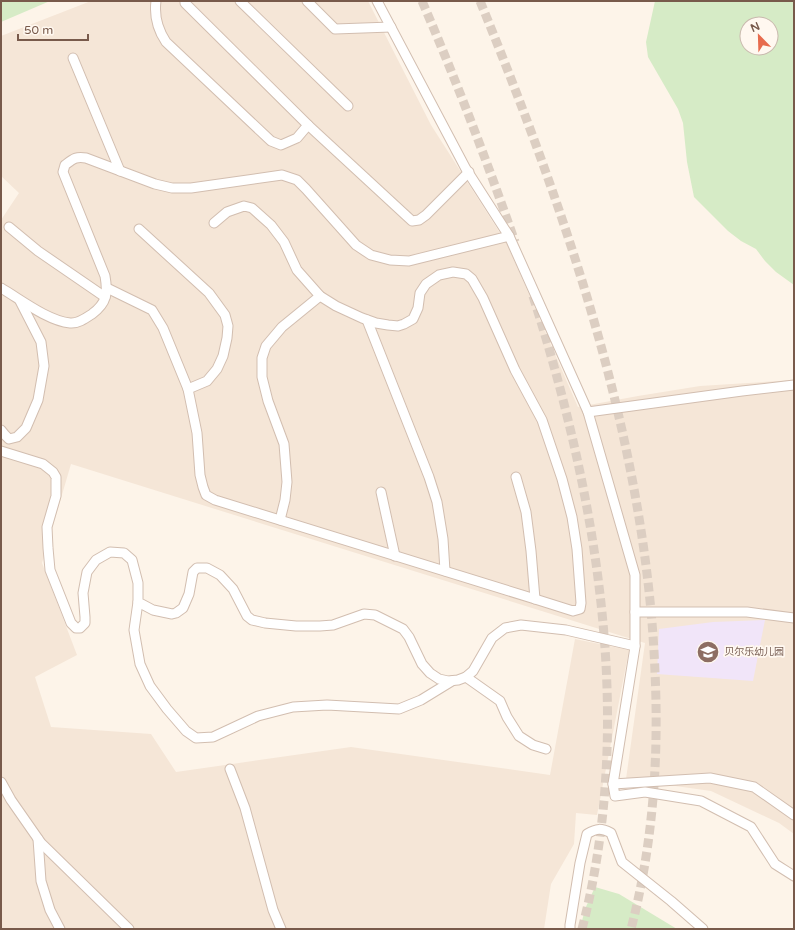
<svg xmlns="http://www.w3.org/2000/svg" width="795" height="930" font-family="'Varela Round','Noto Sans SC',sans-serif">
	<rect width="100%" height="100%" fill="#fdf4e9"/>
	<path fill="#f5e6d7" d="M91,1h277l63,124 76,119 71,163 60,-11 62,-10 94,-6v454l-15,-11 -68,-32 -85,-12 19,-136 -20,-6 -554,-173 -29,99 35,92 -42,22 16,50 100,7 25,38 175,-25 199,28 25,-136 54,11 -32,165 -21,-2 -2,31 -23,40 -7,45h-543v-709l18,-27 -18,-17v-140z"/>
	<path fill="#f1e5f9" d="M765,620l-12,61 -96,-7 2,-45 54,-7z"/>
	<g fill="#d6ebc6" fill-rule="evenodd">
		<path d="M1,1h49l-49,21z"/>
		<path d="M655,1h139v284l-18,-13 -11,-11 -9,-12 -15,-8 -13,-10 -34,-34 -7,-35 -4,-39 -5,-14 -30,-52 -2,-15zM747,24h24v24h-24z"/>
		<path d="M595,887l24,7 58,35h-97l5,-20z"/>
	</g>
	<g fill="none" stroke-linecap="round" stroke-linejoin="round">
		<g stroke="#dccec2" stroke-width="9" stroke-dasharray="9 4.5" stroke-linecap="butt">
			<path d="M422,1c34,79 65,160 93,241"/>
			<path d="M480,1c86,211 166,441 175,671 4,86 -2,173 -24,257"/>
			<path d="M533,296c64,201 103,426 49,633"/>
		</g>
		<g stroke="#d2beb0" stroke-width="11">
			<g id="minor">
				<path d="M156,1c-2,15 2,29 10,41l105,99 10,4 16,-7 11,-13 -123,-122v-2"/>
				<path d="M240,1l108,105"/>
				<path d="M307,1l28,28 56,-2"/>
				<path d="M377,1l89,168 43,67"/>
				<path d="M73,58l47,113"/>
				<path d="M308,125l104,96 7,-1 7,-5 43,-43"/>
				<path d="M9,227l29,24 67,46"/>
				<path d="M139,229l70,64 16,22 3,11 -1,12 -4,18 -6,13 -10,12 -19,8"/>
				<path d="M1,288c19,11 47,33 69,35 8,1 16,-5 22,-9 15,-11 16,-21 13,-38l-42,-104 2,-7c8,-6 11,-9 21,-7l69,26 17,4h19l91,-13 15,5 9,9 50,56 15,10 19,5 19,1 100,-25 79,176 47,163v72l-22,137 2,12 30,-4 56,9 50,26 24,37 19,12"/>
				<path d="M107,288l45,22 11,18 25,61 9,44 3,42 3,12 3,8 9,5 320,99 38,12 7,-2 1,-6 -4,-54 -5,-32 -10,-38 -20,-59 -27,-50 -32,-72 -11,-19 -6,-5 -13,-2 -14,3 -13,9 -6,9 -2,15 -5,11 -9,5 -6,2 -10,-1 -12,-2 -14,-5 -26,-12 -16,-10 -23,-26 -13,-28 -13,-17 -19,-17 -8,-2 -17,6 -13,11"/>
				<path d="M367,320l62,157 8,25 6,37 2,32"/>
				<path d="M588,412l154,-21 52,-6"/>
				<path d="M1,430l4,5 4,4 8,-2 9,-9 12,-28 6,-34 -3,-24 -21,-41"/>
				<path d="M1,451l42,13 10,8 3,5v19l-9,31 1,21 2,22 21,53 5,5h4l5,-5v-6l-2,-24 4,-21 9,-12 14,-8 14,1 8,7 6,23v19l15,8 19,4 4,-1 7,-5 6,-14 4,-22 4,-4h10l13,7 13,14 14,27 5,4 13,3 31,3h24l13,-1 31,-11 11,1 28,14 6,8 13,27 8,9 9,6 9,2 10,-1 8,-3 7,-6 19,-33 13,-10 16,-3 45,5 69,16"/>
				<path d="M516,477l10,35 5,39 4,48"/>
				<path d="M381,492l14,64"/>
				<path d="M280,520l5,-20 2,-18 -3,-38 -16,-43 -6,-24v-19l4,-12 16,-19 38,-31"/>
				<path d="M138,602l-4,28 6,34 10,22 17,23 19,22 10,7 17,-1 45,-21 35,-9 34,-2 72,4 22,-9 31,-19"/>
				<path d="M635,612h112l47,6"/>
				<path d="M466,677l34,24 7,16 12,19 14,9 13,4"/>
				<path d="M230,769l15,39 28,102 8,19"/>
				<path d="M1,782l10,18 30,43 88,86"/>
				<path d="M613,784l97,-6 44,9 40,28"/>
				<path d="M38,839l3,42 9,29 10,19"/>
				<path d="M570,929v-4l10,-62 7,-29c10,-6 14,-6 24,-1l11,29 49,39 32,28"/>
			</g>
		</g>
		<use href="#minor" stroke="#fff" stroke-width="9"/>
	</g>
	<defs>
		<g id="school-disc" transform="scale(1.15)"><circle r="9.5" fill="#8d6e63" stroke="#fff8f0"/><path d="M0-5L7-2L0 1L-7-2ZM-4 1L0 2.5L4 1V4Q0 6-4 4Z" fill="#fff"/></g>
	</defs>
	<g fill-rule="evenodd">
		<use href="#school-disc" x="708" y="652"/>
	</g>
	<g text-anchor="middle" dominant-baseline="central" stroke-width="3.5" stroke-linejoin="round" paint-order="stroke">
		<g font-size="10" fill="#785e54" stroke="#fff8f0" text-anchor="start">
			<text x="724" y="652">贝尔乐幼儿园</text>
		</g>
	</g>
	<rect width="795" height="930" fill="none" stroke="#785a4b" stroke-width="4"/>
	<g transform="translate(759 36) rotate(337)"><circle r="19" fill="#fff8f0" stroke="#c9b9ae"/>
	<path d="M0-3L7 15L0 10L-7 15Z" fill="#e76b4d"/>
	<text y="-6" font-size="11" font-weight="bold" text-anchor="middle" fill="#785a4b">N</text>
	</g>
	<path d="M18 34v6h70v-6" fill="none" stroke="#785a4b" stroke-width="2"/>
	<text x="24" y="34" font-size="12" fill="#785a4b" stroke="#fff8f0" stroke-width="3" paint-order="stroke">50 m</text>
</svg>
